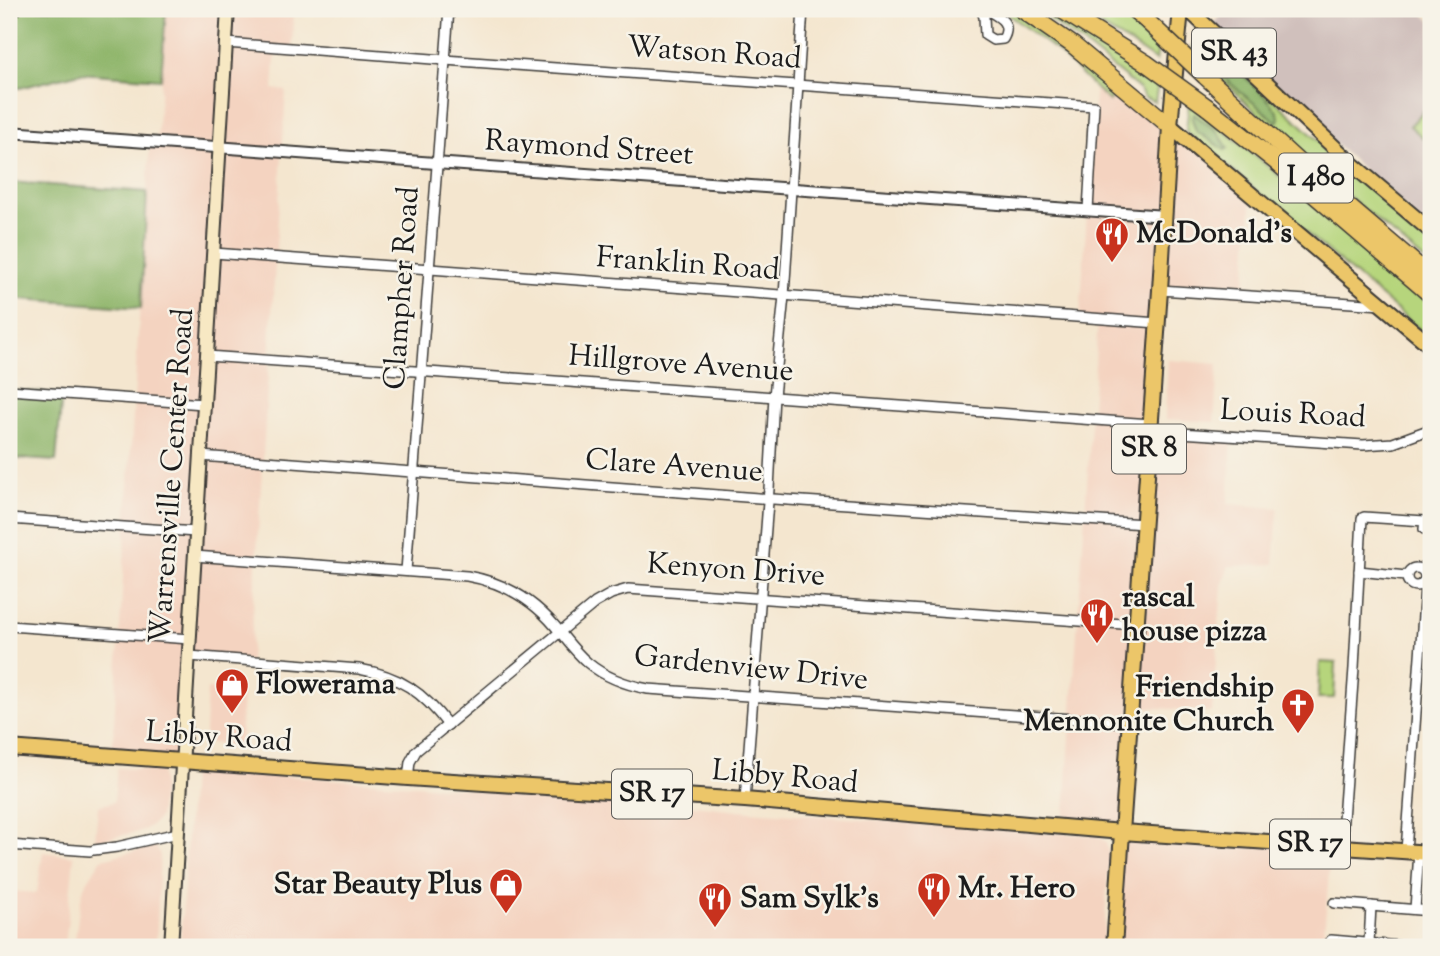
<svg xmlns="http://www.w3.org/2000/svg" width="1440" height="956" font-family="'Sorts Mill Goudy',serif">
	<rect width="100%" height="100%" fill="#f7f3e8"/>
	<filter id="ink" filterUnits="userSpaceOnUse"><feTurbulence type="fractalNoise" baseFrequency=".0143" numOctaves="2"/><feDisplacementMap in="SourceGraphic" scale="14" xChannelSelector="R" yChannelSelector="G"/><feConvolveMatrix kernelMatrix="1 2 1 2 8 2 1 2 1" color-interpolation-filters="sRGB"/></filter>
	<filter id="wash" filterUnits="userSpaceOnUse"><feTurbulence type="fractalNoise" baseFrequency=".00686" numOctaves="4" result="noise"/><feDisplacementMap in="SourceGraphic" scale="28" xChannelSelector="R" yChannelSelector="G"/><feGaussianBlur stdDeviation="1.57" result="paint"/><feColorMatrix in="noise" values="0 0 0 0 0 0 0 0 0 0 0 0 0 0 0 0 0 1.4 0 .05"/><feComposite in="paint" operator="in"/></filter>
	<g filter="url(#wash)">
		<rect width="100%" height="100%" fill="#f4e6cf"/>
		<g fill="#f4d3c0">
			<path d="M166,9h128l-2,39 -16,-1 -3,42 13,2 -36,570 -61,-5 -8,105 -69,-5 38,-614h7z"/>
			<path d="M1123,87l129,107 -8,102 -84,-6 -10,140 82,6 -4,68 50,4 -4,56 -45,2 -7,19 -10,127 -81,-6 -9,125 209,15 -8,101h-209l8,-115 -58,-5 34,-507 -18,-2 14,-212 2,-18 13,13z"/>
			<path d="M1168,360l50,4 -4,58 -48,-3 -1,-4z"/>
			<path d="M207,689l35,3 -2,57 -13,-1 -1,-3 -14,-2 -5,-5 -2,-6z"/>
			<path d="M117,768l44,3 1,4v15l-3,27 -6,7 -11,7 -47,10 3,-35 16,-4z"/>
			<path d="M205,770l489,35 42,5 360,26 10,6 3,15 -6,90h-923l11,-170 6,-6z"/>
			<path d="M155,846l5,8 -4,93h-82l6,-44 4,-16 15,-24 3,-4z"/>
			<path d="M43,852l31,4 -9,91h-56v-56l28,2z"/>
		</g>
		<path fill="#d0c0bc" d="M1228,9h161l32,3 10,9v82l-20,23 20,19v86l-222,-202z"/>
		<g fill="#b6d57c" stroke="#69784c" stroke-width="2">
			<path d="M1001,9h8l7,4 55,41 46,39 -8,8 -51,-49z"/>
			<path d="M1034,9c18,0 101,57 122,70l2,4 -3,19 -10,-4 -6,-9 -50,-41z"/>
			<path d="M1072,9h51l36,34 -3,18 -23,-16z"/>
			<path d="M1195,30l9,5 182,168 45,34v29l-92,-78 -70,-64 -76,-71z"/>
			<path d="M1189,103l75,60 167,142v34l-245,-208z"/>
			<path d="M1431,103v42l-21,-19z"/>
			<path d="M1320,662l16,1 -2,35h-16z"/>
		</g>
		<g fill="#90b66c" stroke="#566944" stroke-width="2">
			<path d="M16,9h150l-5,70 -81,-6 -60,15h-11v-76z"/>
			<path d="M1204,42c13,10 74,61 75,75 0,2 -1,4 -2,5l-38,-31 -32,-29 -6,-7 -4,-12z"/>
			<path d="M1194,114l23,17 11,17 -3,2 -29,-19 -4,-12z"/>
			<path d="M9,182l138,10 -6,116 -132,-10z"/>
			<path d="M9,390l53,4 -6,67 -47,-3z"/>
		</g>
	</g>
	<g filter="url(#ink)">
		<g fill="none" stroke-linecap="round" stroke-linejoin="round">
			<g stroke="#3c3a37" stroke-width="12">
				<g id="minor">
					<path d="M981,9l3,8 1,18 8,5 10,-1c10,-17 -6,-23 -18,-30"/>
					<path d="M226,43l219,17 649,46 -6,104"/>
					<path d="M214,253l944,70"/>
					<path d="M1160,290l222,15"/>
					<path d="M207,356l944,68"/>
					<path d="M9,390l195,14"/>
					<path d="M1150,431l213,14 30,-2 38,-14"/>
					<path d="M200,456l573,43 371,25"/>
					<path d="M9,519l187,13"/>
					<path d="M194,556l273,20c36,6 65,23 88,50 11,13 20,26 33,37 17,14 39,22 60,26l482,34"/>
					<circle cx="1416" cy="577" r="9"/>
					<path d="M406,571l43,-562"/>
					<path d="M1359,571l47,5"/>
					<path d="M9,626l181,13"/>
					<path d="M189,656l170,13c41,7 64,23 89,56"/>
					<path d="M408,778l2,-16 6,-11 179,-148 16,-9 17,-5 509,36"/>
					<path d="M745,800l24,-311 5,-93 10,-100 19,-287"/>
					<path d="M9,845l81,6"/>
					<path d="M1341,847l13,-179 8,-150 2,-1 61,4 -1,8"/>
					<path d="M94,850l23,-3 61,-14"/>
					<path d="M1406,851l19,-264 -3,-4"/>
					<path d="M1334,903l97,8"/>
					<path d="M1415,909l4,-57"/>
					<path d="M1331,940l69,6"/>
					<path d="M1369,943l2,-37"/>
				</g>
			</g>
			<g stroke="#3c3a37" stroke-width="14">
				<g id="tertiary">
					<path d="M9,12l7,-3"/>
					<path d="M9,132l1156,84"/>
				</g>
			</g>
			<g stroke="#3c3a37" stroke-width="16">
				<path id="secondary" d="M171,947l57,-938"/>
			</g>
			<g stroke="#3c3a37" stroke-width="18">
				<g id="primary">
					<path d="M1188,9l165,156 78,66"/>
					<path d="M1170,126l261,220"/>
					<path d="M9,748l399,30 337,22 377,32 309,21"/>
					<path d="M1114,947l46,-657 10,-164 11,-117"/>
				</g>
			</g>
			<g stroke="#3c3a37" stroke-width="19">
				<g id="motorway">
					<path d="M1021,9l52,36 97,81"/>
					<path d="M1060,9l86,54"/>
					<path d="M1133,9l15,13"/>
					<path d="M1205,76l117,108 109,93"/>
					<path d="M1207,107l68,54 156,134"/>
				</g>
			</g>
			<use href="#minor" stroke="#fff" stroke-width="9"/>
			<use href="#tertiary" stroke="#fff" stroke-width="10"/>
			<use href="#secondary" stroke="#f7e8c3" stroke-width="12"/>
			<use href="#primary" stroke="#ecc669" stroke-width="14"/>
			<use href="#motorway" stroke="#ecc669" stroke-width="16"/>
			<g stroke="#3c3a37" stroke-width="19" stroke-linecap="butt">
				<g id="motorway-bridge">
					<path d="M1148,22l57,54"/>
					<path d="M1146,63l61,44"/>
				</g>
			</g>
			<use href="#motorway-bridge" stroke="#ecc669" stroke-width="16"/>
		</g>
	</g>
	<defs>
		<g id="restaurant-pin" transform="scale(1.75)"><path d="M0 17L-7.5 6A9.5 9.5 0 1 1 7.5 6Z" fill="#c8321e" stroke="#f7f3e8"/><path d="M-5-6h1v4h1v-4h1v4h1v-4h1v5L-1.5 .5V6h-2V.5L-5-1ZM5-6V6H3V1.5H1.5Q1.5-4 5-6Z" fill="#fff"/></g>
		<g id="shop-pin" transform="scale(1.75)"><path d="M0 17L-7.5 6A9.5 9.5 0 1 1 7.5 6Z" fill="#c8321e" stroke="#f7f3e8"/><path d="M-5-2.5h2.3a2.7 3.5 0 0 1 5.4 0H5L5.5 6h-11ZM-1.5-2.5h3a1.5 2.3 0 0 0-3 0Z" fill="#fff"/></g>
		<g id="church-pin" transform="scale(1.75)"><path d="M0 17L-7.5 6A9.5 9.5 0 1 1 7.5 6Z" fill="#c8321e" stroke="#f7f3e8"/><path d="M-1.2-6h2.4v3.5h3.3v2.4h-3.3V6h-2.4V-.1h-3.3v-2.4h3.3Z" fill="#fff"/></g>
	</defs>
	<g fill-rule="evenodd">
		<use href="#restaurant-pin" x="1112" y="234"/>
		<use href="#restaurant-pin" x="1097" y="615"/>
		<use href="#shop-pin" x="232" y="685"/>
		<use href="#church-pin" x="1298" y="705"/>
		<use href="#shop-pin" x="506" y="885"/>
		<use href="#restaurant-pin" x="934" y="889"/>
		<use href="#restaurant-pin" x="715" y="899"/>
	</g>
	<g text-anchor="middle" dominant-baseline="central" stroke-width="5" stroke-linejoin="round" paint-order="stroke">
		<g fill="#f7f3e8" stroke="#5e5c59" stroke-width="2">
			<rect x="1192" y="28.5" width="84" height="49" rx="5"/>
			<rect x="1279" y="153.5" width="74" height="49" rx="5"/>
			<rect x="1112" y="424.5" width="74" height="49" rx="5"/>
			<rect x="612" y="769.5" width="80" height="49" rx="5"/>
			<rect x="1270" y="819.5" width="80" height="49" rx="5"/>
		</g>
		<g font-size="28" font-weight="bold" fill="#1c1c1c">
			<text x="1234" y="53">SR 43</text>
			<text x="1316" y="178">I 480</text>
			<text x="1149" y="449">SR 8</text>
			<text x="652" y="794">SR 17</text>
			<text x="1310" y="844">SR 17</text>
		</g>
		<g font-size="30" fill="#1c1c1c" stroke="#f7f3e8">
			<text transform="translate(714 54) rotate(4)">Watson Road</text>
			<text transform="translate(589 149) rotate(4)">Raymond Street</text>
			<text transform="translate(688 265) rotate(4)">Franklin Road</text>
			<text transform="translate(403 288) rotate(-86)">Clampher Road</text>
			<text transform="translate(681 365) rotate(4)">Hillgrove Avenue</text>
			<text transform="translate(1293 415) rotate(3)">Louis Road</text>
			<text transform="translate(674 467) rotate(4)">Clare Avenue</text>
			<text transform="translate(173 476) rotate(-86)">Warrensville Center Road</text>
			<text transform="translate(736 571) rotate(4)">Kenyon Drive</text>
			<text transform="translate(751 669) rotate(6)">Gardenview Drive</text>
			<text transform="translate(219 738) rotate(4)">Libby Road</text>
			<text transform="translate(785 778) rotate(5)">Libby Road</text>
		</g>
		<g font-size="30" font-weight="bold" fill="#1c1c1c" stroke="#f7f3e8" text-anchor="start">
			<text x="1136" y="234">McDonald's</text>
			<text x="1122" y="598">rascal<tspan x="1122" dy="34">house pizza</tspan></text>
			<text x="256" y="685">Flowerama</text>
			<text x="1274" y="688" text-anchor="end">Friendship<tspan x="1274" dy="34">Mennonite Church</tspan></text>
			<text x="482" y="885" text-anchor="end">Star Beauty Plus</text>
			<text x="958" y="889">Mr. Hero</text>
			<text x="740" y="899">Sam Sylk's</text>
		</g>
	</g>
	<rect width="1440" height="956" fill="none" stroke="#f7f3e8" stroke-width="35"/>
</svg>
